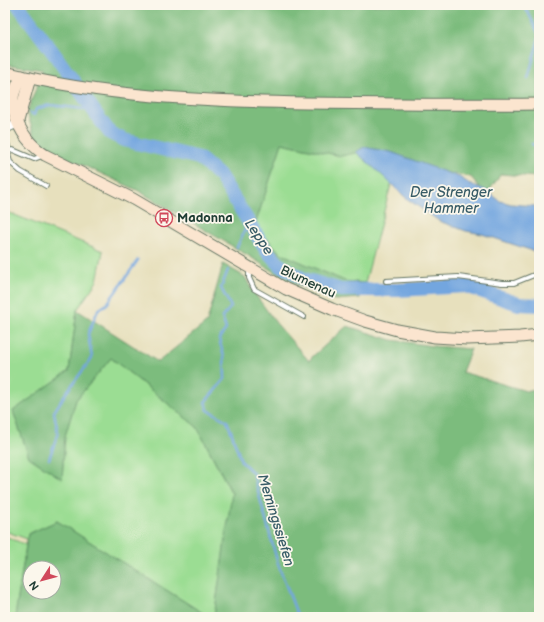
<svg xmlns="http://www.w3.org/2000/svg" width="544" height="622" font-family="'Balsamiq Sans',sans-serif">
	<rect width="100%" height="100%" fill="#fbf7ec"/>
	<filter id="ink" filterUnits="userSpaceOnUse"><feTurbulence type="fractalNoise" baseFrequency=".025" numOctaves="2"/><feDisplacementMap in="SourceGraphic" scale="8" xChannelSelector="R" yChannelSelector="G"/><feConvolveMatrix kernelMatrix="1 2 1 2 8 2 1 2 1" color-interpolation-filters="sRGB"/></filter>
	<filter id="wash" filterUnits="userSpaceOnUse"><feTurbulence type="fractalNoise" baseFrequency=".012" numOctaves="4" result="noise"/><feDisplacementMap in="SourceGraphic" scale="16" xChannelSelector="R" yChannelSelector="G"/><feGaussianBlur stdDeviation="0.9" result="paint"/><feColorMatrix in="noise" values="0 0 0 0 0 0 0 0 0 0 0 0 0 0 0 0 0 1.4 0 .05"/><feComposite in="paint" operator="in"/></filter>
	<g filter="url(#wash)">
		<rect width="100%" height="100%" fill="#e7e0bd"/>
		<g fill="#9bdd93" stroke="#5d8d64">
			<path d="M282,143l59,13 28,-7 23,32 -27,102 -21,-2 -64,-28 -25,-28z"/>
			<path d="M5,211l98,40 -6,30 -20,29 -8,61 -56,40 16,46 33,22 3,-43 11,-36 35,-42 86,69 35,67 -18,123h-5l-152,-96 -29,13 -1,5 -22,-8z"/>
			<path d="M5,536l21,9 -11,72h-10z"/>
		</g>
		<g fill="#7cbc7d" stroke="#4e7c58" fill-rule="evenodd">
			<path d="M5,5h534v174l-3,-2 -35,-3 -15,21 -15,-18 -57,-10 -45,-17 -28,6 -59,-13 -27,82 25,28 67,29 18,1 -5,15 -25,2 -47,-19 -39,-25 -112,-66 -83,-38 -19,-13 -8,-27 16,-42 -38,-6v-17l5,-18 -5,-8z"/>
			<path d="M223,264l22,13 7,13 24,33 33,38 3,-4 35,-31 45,14 40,6 39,3 -9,23 64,19 13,-3v229h-325l18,-124 -35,-66 -86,-69 -35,42 -11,36 -3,43 -33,-22 -16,-46 56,-40 8,-61 81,52 49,-40z"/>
			<path d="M57,521l152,96h-194l13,-83zM30,568h24v24h-24z"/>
		</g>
		<path fill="#73a6df" stroke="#49728a" d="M364,147l27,5 68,25 11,7 16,6 14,11 11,3 24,2 4,1v46l-57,-19 -16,-3 -27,-10 -33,-23 -22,-21 -28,-25z"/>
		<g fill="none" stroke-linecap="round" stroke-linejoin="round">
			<g stroke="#73a6df" stroke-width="2.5">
				<path d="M521,5l7,7 11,23"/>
				<path d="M528,78l11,-40"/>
				<path d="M5,106h1"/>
				<path d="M30,113l4,2 2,-6 14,-4 43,5"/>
				<path d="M532,144l7,3"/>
				<path d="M237,247l11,-24"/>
				<path d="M228,270l-7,18 10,19 -9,10 4,12 -7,10 5,18 1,22 -20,23 3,8 19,11 4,10 10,30 12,12 25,91 20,53"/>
				<path d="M49,459l9,-26 -4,-21 12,-19 26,-35 -4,-24 10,-24 9,-6 31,-44"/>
			</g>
			<path stroke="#73a6df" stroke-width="14" d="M18,5l37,50 46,66 9,12 14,7 75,18 21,18 46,74 15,16 23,13 37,11h57l68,-4 53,18 20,1"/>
		</g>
	</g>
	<g filter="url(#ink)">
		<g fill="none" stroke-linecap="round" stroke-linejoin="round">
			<g stroke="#657664" stroke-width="6">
				<g id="lane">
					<path d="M42,156l-8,3 -21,-9 -6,1 3,11 10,9 26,15"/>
					<path d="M249,268v10l5,11 50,28"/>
					<path d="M386,281l72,-4 44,6h12l25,-10"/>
				</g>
			</g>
			<g stroke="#657664" stroke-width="10">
				<g id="street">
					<path d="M5,129l13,-6"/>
					<path d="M5,143l2,8"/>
				</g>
			</g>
			<g stroke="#657664" stroke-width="13">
				<g id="secondary">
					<path d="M5,72c98,25 200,29 301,31 77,1 155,2 233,1"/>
					<path d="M22,76c-4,7 -9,15 -9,23 -1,5 1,11 2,16 5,17 15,30 30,40l88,44 153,90 46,20 33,12 32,9 38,7 32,2 53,-2 19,-2"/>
					<path d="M5,88l7,10"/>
					<path d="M18,121l12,-43"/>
				</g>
			</g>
			<use href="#lane" stroke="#fff" stroke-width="4"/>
			<use href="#street" stroke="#fff" stroke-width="8"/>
			<use href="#secondary" stroke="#fbe5cf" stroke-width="11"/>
		</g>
	</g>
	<defs>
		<g id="bus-ring" transform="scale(0.9)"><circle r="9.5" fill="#fbf7ec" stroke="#d1495b" stroke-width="1.5"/><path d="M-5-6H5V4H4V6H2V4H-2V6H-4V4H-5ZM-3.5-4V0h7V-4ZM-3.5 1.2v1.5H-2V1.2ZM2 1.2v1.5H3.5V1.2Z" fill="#d1495b"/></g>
	</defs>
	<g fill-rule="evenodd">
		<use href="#bus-ring" x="164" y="218"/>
	</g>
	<g text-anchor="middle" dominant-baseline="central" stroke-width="3.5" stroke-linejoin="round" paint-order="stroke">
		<g font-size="13" font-weight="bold" fill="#1f3d34" stroke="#fbf7ec" text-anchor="start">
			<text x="177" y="218">Madonna</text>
		</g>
		<g font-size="13" fill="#1f3d34" stroke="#fbf7ec">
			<text transform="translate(308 282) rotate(25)">Blumenau</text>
		</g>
		<g font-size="14" font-style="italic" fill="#385c67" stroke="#fbf7ec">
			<text x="451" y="192">Der Strenger<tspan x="451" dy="16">Hammer</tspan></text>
			<text transform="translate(259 237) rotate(56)">Leppe</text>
			<text transform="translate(276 520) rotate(73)">Memingssiefen</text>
		</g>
	</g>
	<rect width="544" height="622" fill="none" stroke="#fbf7ec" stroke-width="20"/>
	<g transform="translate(42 580) rotate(234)"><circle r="19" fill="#fbf7ec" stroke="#a3ada2"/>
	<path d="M0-3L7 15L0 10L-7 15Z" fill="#d1495b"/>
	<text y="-6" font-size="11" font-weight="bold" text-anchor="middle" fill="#1f3d34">N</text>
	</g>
</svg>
